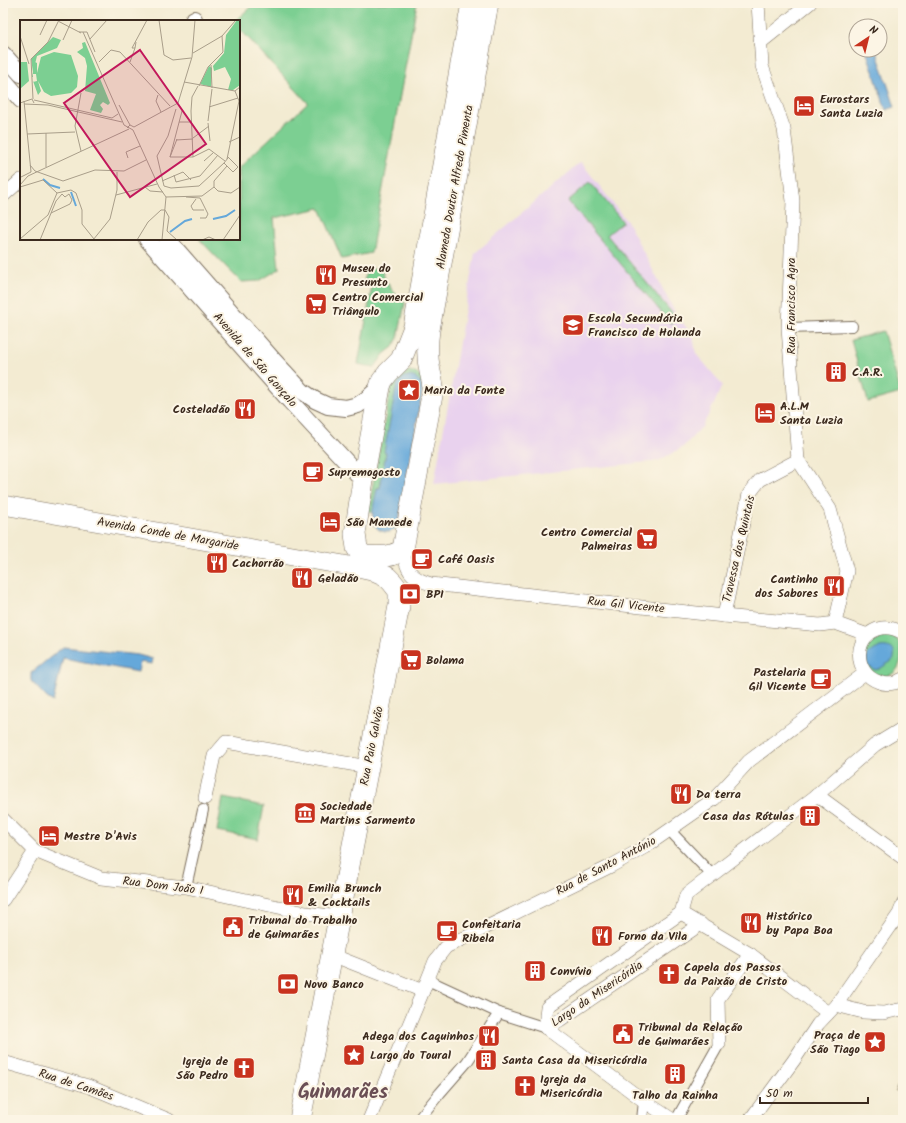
<svg xmlns="http://www.w3.org/2000/svg" width="906" height="1123" font-family="Kalam,sans-serif">
	<rect width="100%" height="100%" fill="#fcf5e5"/>
	<filter id="ink" filterUnits="userSpaceOnUse"><feTurbulence type="fractalNoise" baseFrequency=".025" numOctaves="2"/><feDisplacementMap in="SourceGraphic" scale="8" xChannelSelector="R" yChannelSelector="G"/><feConvolveMatrix kernelMatrix="1 2 1 2 8 2 1 2 1" color-interpolation-filters="sRGB"/></filter>
	<filter id="wash" filterUnits="userSpaceOnUse"><feTurbulence type="fractalNoise" baseFrequency=".012" numOctaves="4" result="noise"/><feDisplacementMap in="SourceGraphic" scale="16" xChannelSelector="R" yChannelSelector="G"/><feGaussianBlur stdDeviation="0.9" result="paint"/><feColorMatrix in="noise" values="0 0 0 0 0 0 0 0 0 0 0 0 0 0 0 0 0 1.4 0 .05"/><feComposite in="paint" operator="in"/></filter>
	<g filter="url(#wash)">
		<rect width="100%" height="100%" fill="#f3ebd2"/>
		<path fill="#e9d2ee" d="M581,162l47,61 48,91 17,22 3,17 26,32 -8,19 -12,23 -19,20 -25,14 -224,23 41,-231z"/>
		<g fill="#7ccf92" stroke="#5c7c58">
			<path d="M255,3h162l-46,250 -29,6 -22,-51 -46,10 5,51 -20,12 -18,1 -42,-43h40v-72l69,-64 -69,-75v-7h-4z"/>
			<path d="M590,182l33,40 -16,13 70,84 -6,5 -103,-123z"/>
			<path d="M377,268h4l4,11 7,11 13,13 -7,35 -5,9 -9,7 -10,14 -16,-4 15,-83 -9,2 2,-11h-3l1,-2z"/>
			<path d="M883,331l18,62 -33,9 -17,-62z"/>
			<path d="M409,371c8,2 12,4 17,10l-40,71 -6,36h-3l-4,24 -5,-1 23,-124c3,-9 9,-14 18,-16z"/>
			<path d="M884,634c4,1 8,1 12,4 10,12 6,40 -14,38 -5,0 -10,-4 -15,-7l-4,-20 8,-11z"/>
			<path d="M223,798l41,8 -6,33 -41,-8z"/>
		</g>
		<g fill="#65a8da" stroke="#50697c">
			<path d="M866,50h10l19,57 -9,3z"/>
			<path d="M406,376c9,0 14,3 17,11l-25,139c-4,4 -9,8 -16,5 -16,-5 -7,-31 -5,-43h3l6,-36h-2l12,-64c2,-7 5,-9 10,-12z"/>
			<path d="M63,647l75,8 15,4 -1,5 -12,-2 -2,10 -75,-14 -10,44 -7,-5 -15,-16v-8z"/>
			<path d="M880,647c6,-1 9,0 14,4 1,8 -1,10 -7,13 -8,5 -10,9 -19,2 -5,-14 2,-13 12,-19z"/>
		</g>
	</g>
	<g filter="url(#ink)">
		<g fill="none" stroke-linecap="round" stroke-linejoin="round">
			<path stroke="#cec4ae" stroke-width="10" stroke-dasharray="10 5" stroke-linecap="butt" d="M900,1093l3,-7"/>
			<g stroke="#7b6e5d" stroke-width="12">
				<g id="pedestrian">
					<path d="M788,328l64,-2"/>
					<path d="M674,835l38,40"/>
					<path d="M186,887l17,-77"/>
					<path d="M432,982l67,31 47,15"/>
					<path d="M418,1120l22,-27 27,-31 32,-49"/>
					<path d="M642,1120l2,-19"/>
					<path d="M676,1120l43,-76"/>
				</g>
			</g>
			<g stroke="#7b6e5d" stroke-width="14">
				<g id="minor">
					<path d="M758,3l4,63 22,63 9,72 -5,127 10,132 32,49 17,62 -12,52"/>
					<path d="M760,43l50,-40"/>
					<path d="M3,196l18,-16"/>
					<path d="M403,549c3,21 7,29 28,35l293,32 96,9 15,-2 33,12"/>
					<path d="M724,616l25,-122 11,-14 38,-20"/>
					<path d="M903,633c-7,-4 -13,-6 -21,-5 -29,5 -30,45 -3,54 4,2 11,2 16,1 2,-1 5,-3 8,-4"/>
					<path d="M817,795l86,63"/>
					<path d="M205,798l9,-42 12,-14 142,25"/>
					<path d="M3,819l32,32 66,27 85,9 120,26 33,4"/>
					<path d="M3,900l32,-49"/>
					<path d="M681,913l5,-18 131,-100 58,-50 28,-17"/>
					<path d="M681,913l69,41 78,59"/>
					<path d="M332,955l91,36"/>
					<path d="M836,1005l27,7 20,1 20,-4"/>
					<path d="M546,1028l14,-8 141,-96"/>
					<path d="M546,1028v-13l1,-8 134,-94"/>
					<path d="M546,1028l98,73 29,19"/>
					<path d="M719,1044l-1,-45 32,-45"/>
					<path d="M3,1062l85,24 81,34"/>
					<path d="M369,1120l54,-129 12,-30 11,-14 165,-81 34,-19 69,-48 35,-38 116,-88"/>
					<path d="M750,1120l44,-60 24,-36 18,-19 63,-91 4,-10"/>
				</g>
			</g>
			<g stroke="#7b6e5d" stroke-width="18">
				<g id="tertiary">
					<path d="M193,21l1,-2"/>
					<path d="M3,54l18,20"/>
					<path d="M3,79l18,21"/>
					<path d="M147,239l143,162 73,79"/>
					<path d="M167,239l108,123 27,29 13,9 13,6 18,2 12,-3 10,-7 12,-11"/>
				</g>
			</g>
			<g stroke="#7b6e5d" stroke-width="20">
				<path id="secondary" d="M3,505l341,60 32,7"/>
			</g>
			<g stroke="#7b6e5d" stroke-width="22">
				<g id="primary">
					<path d="M362,556c14,0 30,3 41,-7l30,-159c0,-8 -1,-11 -3,-18 -3,-14 -3,-28 -1,-42l59,-327"/>
					<path d="M300,1120l99,-514v-15l-7,-9 -5,-5 -11,-5 -14,-16 -5,-8 -2,-14 8,-54 17,-93 2,-6 6,-8 13,-13 13,-33 58,-324"/>
				</g>
			</g>
			<use href="#pedestrian" stroke="#fff" stroke-width="10"/>
			<use href="#minor" stroke="#fff" stroke-width="13"/>
			<use href="#tertiary" stroke="#fff" stroke-width="16"/>
			<use href="#secondary" stroke="#fff" stroke-width="19"/>
			<use href="#primary" stroke="#fff" stroke-width="21"/>
		</g>
	</g>
	<defs>
		<g id="hotel-square" transform="scale(1.15)"><rect x="-9" y="-9" width="18" height="18" rx="4" fill="#c8321e" stroke="#fcf5e5"/><path d="M-6-4.5h1.5V1H6V5H4.5V3h-9V5H-6ZM-4 0a1.8 1.8 0 1 1 3.6 0ZM.5 0V-2.5h3Q6-2.5 6 0Z" fill="#fff"/></g>
		<g id="restaurant-square" transform="scale(1.15)"><rect x="-9" y="-9" width="18" height="18" rx="4" fill="#c8321e" stroke="#fcf5e5"/><path d="M-5-6h1v4h1v-4h1v4h1v-4h1v5L-1.5 .5V6h-2V.5L-5-1ZM5-6V6H3V1.5H1.5Q1.5-4 5-6Z" fill="#fff"/></g>
		<g id="supermarket-square" transform="scale(1.15)"><rect x="-9" y="-9" width="18" height="18" rx="4" fill="#c8321e" stroke="#fcf5e5"/><path d="M-6-5.5h2.5l.6 2H6L4.5 2H-2.5L-4.4-4H-6ZM-1.5 3.2a1.3 1.3 0 1 0 .1 0ZM3 3.2a1.3 1.3 0 1 0 .1 0Z" fill="#fff"/></g>
		<g id="school-square" transform="scale(1.15)"><rect x="-9" y="-9" width="18" height="18" rx="4" fill="#c8321e" stroke="#fcf5e5"/><path d="M0-5L7-2L0 1L-7-2ZM-4 1L0 2.5L4 1V4Q0 6-4 4Z" fill="#fff"/></g>
		<g id="building-square" transform="scale(1.15)"><rect x="-9" y="-9" width="18" height="18" rx="4" fill="#c8321e" stroke="#fcf5e5"/><path d="M-4-6H4V6H1V3H-1V6H-4ZM-2.5-4.3h1.7v1.8h-1.7ZM.8-4.3h1.7v1.8H.8ZM-2.5-1h1.7V.8h-1.7ZM.8-1h1.7V.8H.8Z" fill="#fff"/></g>
		<g id="sight-square" transform="scale(1.15)"><rect x="-9" y="-9" width="18" height="18" rx="4" fill="#c8321e" stroke="#fcf5e5"/><path d="M0-6L1.8-2.2L6-1.7L2.9 1.2L3.7 5.4L0 3.3L-3.7 5.4L-2.9 1.2L-6-1.7L-1.8-2.2Z" fill="#fff"/></g>
		<g id="cafe-square" transform="scale(1.15)"><rect x="-9" y="-9" width="18" height="18" rx="4" fill="#c8321e" stroke="#fcf5e5"/><path d="M-5.5-4.5H6V0H3Q3 3.5 0 3.5H-2.5Q-5.5 3.5-5.5 0ZM3-3.2v2h1.7v-2ZM-6 4.5H4V6H-6Z" fill="#fff"/></g>
		<g id="bank-square" transform="scale(1.15)"><rect x="-9" y="-9" width="18" height="18" rx="4" fill="#c8321e" stroke="#fcf5e5"/><path d="M-6-4H6V4H-6ZM0-2.3a2.3 2.3 0 1 0 0 4.6a2.3 2.3 0 1 0 0-4.6Z" fill="#fff"/></g>
		<g id="museum-square" transform="scale(1.15)"><rect x="-9" y="-9" width="18" height="18" rx="4" fill="#c8321e" stroke="#fcf5e5"/><path d="M0-6L6-3V-2H-6V-3ZM-5-1h2V3h-2ZM-1-1h2V3h-2ZM3-1h2V3H3ZM-6 4H6V6H-6Z" fill="#fff"/></g>
		<g id="civic-square" transform="scale(1.15)"><rect x="-9" y="-9" width="18" height="18" rx="4" fill="#c8321e" stroke="#fcf5e5"/><path d="M-.6-6.5H3V-4.5H.6V-3L4-1V1h2V6H-6V1h2V-1L-.6-3ZM-1.2 2.5V6h2.4V2.5Z" fill="#fff"/></g>
		<g id="church-square" transform="scale(1.15)"><rect x="-9" y="-9" width="18" height="18" rx="4" fill="#c8321e" stroke="#fcf5e5"/><path d="M-1.2-6h2.4v3.5h3.3v2.4h-3.3V6h-2.4V-.1h-3.3v-2.4h3.3Z" fill="#fff"/></g>
	</defs>
	<g fill-rule="evenodd">
		<use href="#hotel-square" x="804" y="106"/>
		<use href="#restaurant-square" x="326" y="275"/>
		<use href="#supermarket-square" x="316" y="304"/>
		<use href="#school-square" x="573" y="325"/>
		<use href="#building-square" x="836" y="372"/>
		<use href="#sight-square" x="409" y="390"/>
		<use href="#restaurant-square" x="245" y="409"/>
		<use href="#hotel-square" x="765" y="413"/>
		<use href="#cafe-square" x="313" y="472"/>
		<use href="#hotel-square" x="330" y="522"/>
		<use href="#supermarket-square" x="647" y="539"/>
		<use href="#cafe-square" x="422" y="559"/>
		<use href="#restaurant-square" x="217" y="563"/>
		<use href="#restaurant-square" x="302" y="578"/>
		<use href="#restaurant-square" x="834" y="586"/>
		<use href="#bank-square" x="410" y="594"/>
		<use href="#supermarket-square" x="411" y="660"/>
		<use href="#cafe-square" x="821" y="679"/>
		<use href="#restaurant-square" x="681" y="794"/>
		<use href="#museum-square" x="305" y="813"/>
		<use href="#building-square" x="810" y="816"/>
		<use href="#hotel-square" x="49" y="836"/>
		<use href="#restaurant-square" x="293" y="895"/>
		<use href="#restaurant-square" x="751" y="923"/>
		<use href="#civic-square" x="233" y="927"/>
		<use href="#cafe-square" x="447" y="931"/>
		<use href="#restaurant-square" x="602" y="936"/>
		<use href="#building-square" x="535" y="971"/>
		<use href="#church-square" x="669" y="974"/>
		<use href="#bank-square" x="288" y="984"/>
		<use href="#civic-square" x="623" y="1034"/>
		<use href="#restaurant-square" x="489" y="1036"/>
		<use href="#sight-square" x="875" y="1042"/>
		<use href="#sight-square" x="354" y="1055"/>
		<use href="#building-square" x="486" y="1060"/>
		<use href="#church-square" x="244" y="1068"/>
		<use href="#building-square" x="675" y="1074"/>
		<use href="#church-square" x="525" y="1086"/>
	</g>
	<g text-anchor="middle" dominant-baseline="central" stroke-width="4" stroke-linejoin="round" paint-order="stroke">
		<g font-size="12" font-weight="bold" fill="#3b2a1e" stroke="#fcf5e5" text-anchor="start">
			<text x="820" y="99">Eurostars<tspan x="820" dy="14">Santa Luzia</tspan></text>
			<text x="342" y="268">Museu do<tspan x="342" dy="14">Presunto</tspan></text>
			<text x="332" y="297">Centro Comercial<tspan x="332" dy="14">Triângulo</tspan></text>
			<text x="588" y="318">Escola Secundária<tspan x="588" dy="14">Francisco de Holanda</tspan></text>
			<text x="852" y="372">C.A.R.</text>
			<text x="424" y="390">Maria da Fonte</text>
			<text x="780" y="406">A.L.M<tspan x="780" dy="14">Santa Luzia</tspan></text>
			<text x="230" y="409" text-anchor="end">Costeladão</text>
			<text x="328" y="472">Supremogosto</text>
			<text x="346" y="522">São Mamede</text>
			<text x="632" y="532" text-anchor="end">Centro Comercial<tspan x="632" dy="14">Palmeiras</tspan></text>
			<text x="438" y="559">Café Oasis</text>
			<text x="232" y="563">Cachorrão</text>
			<text x="318" y="578">Geladão</text>
			<text x="818" y="579" text-anchor="end">Cantinho<tspan x="818" dy="14">dos Sabores</tspan></text>
			<text x="426" y="594">BPI</text>
			<text x="426" y="660">Bolama</text>
			<text x="806" y="672" text-anchor="end">Pastelaria<tspan x="806" dy="14">Gil Vicente</tspan></text>
			<text x="696" y="794">Da terra</text>
			<text x="320" y="806">Sociedade<tspan x="320" dy="14">Martins Sarmento</tspan></text>
			<text x="794" y="816" text-anchor="end">Casa das Rótulas</text>
			<text x="64" y="836">Mestre D'Avis</text>
			<text x="308" y="888">Emilia Brunch<tspan x="308" dy="14">&amp; Cocktails</tspan></text>
			<text x="766" y="916">Histórico<tspan x="766" dy="14">by Papa Boa</tspan></text>
			<text x="248" y="920">Tribunal do Trabalho<tspan x="248" dy="14">de Guimarães</tspan></text>
			<text x="462" y="924">Confeitaria<tspan x="462" dy="14">Ribela</tspan></text>
			<text x="618" y="936">Forno da Vila</text>
			<text x="684" y="967">Capela dos Passos<tspan x="684" dy="14">da Paixão de Cristo</tspan></text>
			<text x="550" y="971">Convívio</text>
			<text x="304" y="984">Novo Banco</text>
			<text x="638" y="1027">Tribunal da Relação<tspan x="638" dy="14">de Guimarães</tspan></text>
			<text x="860" y="1035" text-anchor="end">Praça de<tspan x="860" dy="14">São Tiago</tspan></text>
			<text x="474" y="1036" text-anchor="end">Adega dos Caquinhos</text>
			<text x="370" y="1055">Largo do Toural</text>
			<text x="502" y="1060">Santa Casa da Misericórdia</text>
			<text x="228" y="1061" text-anchor="end">Igreja de<tspan x="228" dy="14">São Pedro</tspan></text>
			<text x="540" y="1079">Igreja da<tspan x="540" dy="14">Misericórdia</tspan></text>
			<text x="675" y="1095" text-anchor="middle">Talho da Rainha</text>
		</g>
		<g font-size="12" fill="#3b2a1e" stroke="#fcf5e5">
			<text transform="translate(455 187) rotate(-80)">Alameda Doutor Alfredo Pimenta</text>
			<text transform="translate(791 306) rotate(-90)">Rua Francisco Agra</text>
			<text transform="translate(255 360) rotate(49)">Avenida de São Gonçalo</text>
			<text transform="translate(168 534) rotate(10)">Avenida Conde de Margaride</text>
			<text transform="translate(739 549) rotate(-77)">Travessa dos Quintais</text>
			<text transform="translate(626 605) rotate(6)">Rua Gil Vicente</text>
			<text transform="translate(372 746) rotate(-79)">Rua Paio Galvão</text>
			<text transform="translate(606 866) rotate(-28)">Rua de Santo António</text>
			<text transform="translate(163 886) rotate(7)">Rua Dom João I</text>
			<text transform="translate(597 994) rotate(-34)">Largo da Misericórdia</text>
			<text transform="translate(76 1085) rotate(18)">Rua de Camões</text>
		</g>
		<g font-size="20" font-weight="bold" fill="#6b4f55" stroke="#fcf5e5">
			<text x="343" y="1093">Guimarães</text>
		</g>
	</g>
	<g transform="translate(20 20)">
		<rect width="220" height="220" fill="#f3ebd2"/>
		<path d="M217,0h3v65l-7,5h-5l3,-11 -6,-12 -11,4 -1,-5 11,-13 2,-18zM33,17l8,3 -4,8 -20,8 -4,16 -2,-13zM65,22l25,61 -2,2 -5,-3 -3,3 3,4 -2,4 -11,-3 6,-16 -11,-3 2,-25 -2,-8 -8,-6 6,-4 -1,-5zM34,32l17,3 7,21 -1,11 -6,6 -20,3 -7,-4 -6,-11 3,10 -3,4 -5,-14v-2v3l4,-1 -1,-7h-3v3h-1l3,-15 2,1v10l4,-16zM0,42h7l2,19 -9,8zM189,46l3,2 -1,19 -11,-3z" fill="#7ccf92"/>
		<path fill="none" stroke="#65a8da" stroke-width="2" d="M23,159l7,6 10,3M51,172l5,14M193,199l13,-3 9,-6M150,212l15,-11 7,-2"/>
		<path fill="none" stroke="#a99e8a" stroke-width="1" d="M36,0l25,13M139,0l5,35 9,5 18,-2M59,12h8l8,20M63,12l41,93 9,5 26,57 7,10 36,-1 12,-9v-6l13,-15M20,15l7,-15M0,16l9,28M70,19l17,-19M43,20l9,-20M116,22l-1,6h-3l15,-28M173,33l29,-17 14,-16M79,42l12,-12 9,2 50,54M110,42l5,-14M191,45l1,23M164,62l51,9M179,66l9,-19 15,-15 -1,-16M138,75l-2,6 5,11M13,79l-2,-40 17,-17 10,-20M14,80l78,18 6,-4M0,83l12,-4 2,4M158,83l14,-46 3,-37M4,84l24,1 74,17M99,85l11,20 -3,3M189,87l29,-9M188,101l4,-32M159,102h13M188,103l2,18M110,105l4,2 44,-24M26,113v34M7,114l48,-2M173,118l16,-12M156,120l17,-1M209,122l11,-5M61,131l-6,-25 6,-33M207,136l11,11 -5,5 -9,-9 4,-5M150,137h23l16,-8 16,12M150,137l12,-46M150,137l7,-18M173,137l-2,-46 1,-14 6,-11M108,138l-2,-6 14,-6M207,139l12,-58 -4,-10 5,-4M184,141l9,-8M10,145l5,6 28,10 32,-11 29,1 22,-11M154,155l2,7 24,-6 18,-21M1,157l10,-5 -7,-71M142,161l21,-9 8,8M0,165l8,-9 101,-47M144,166l-7,-30 11,-20 8,-27M144,166l7,2 28,-2 25,-23M0,167l23,-7 14,13M125,167l5,4 13,1M194,167l4,4 13,2 9,-6M37,173l14,-3 5,3 6,17v14l12,15M96,175l41,-11M166,177l14,1 8,16 -2,4h-6M176,179l-5,7 2,4h11M145,190l4,7 -2,14 10,9M31,193l19,-9 2,-4 -3,-6 -4,3 -3,-3M0,219l28,-24 9,-22M20,220l16,-39 6,-7M73,220l17,-21 7,-29v-18M117,220l11,-18 13,-12h4M142,220l4,-43M182,220l7,-3 7,3M203,220l17,-25"/>
		<path fill="#c2185b" fill-opacity="0.15" stroke="#c2185b" stroke-width="2" d="M120,30l66,94 -76,53 -66,-94z"/>
		<rect width="220" height="220" fill="none" stroke="#3b2a1e" stroke-width="2"/>
	</g>
	<rect width="906" height="1123" fill="none" stroke="#fcf5e5" stroke-width="16"/>
	<g transform="translate(868 38) rotate(35)"><circle r="19" fill="#fcf5e5" stroke="#afa495"/>
	<path d="M0-3L7 15L0 10L-7 15Z" fill="#c8321e"/>
	<text y="-6" font-size="11" font-weight="bold" text-anchor="middle" fill="#3b2a1e">N</text>
	</g>
	<path d="M760 1097v6h108v-6" fill="none" stroke="#3b2a1e" stroke-width="2"/>
	<text x="766" y="1097" font-size="12" fill="#3b2a1e" stroke="#fcf5e5" stroke-width="3" paint-order="stroke">50 m</text>
</svg>
